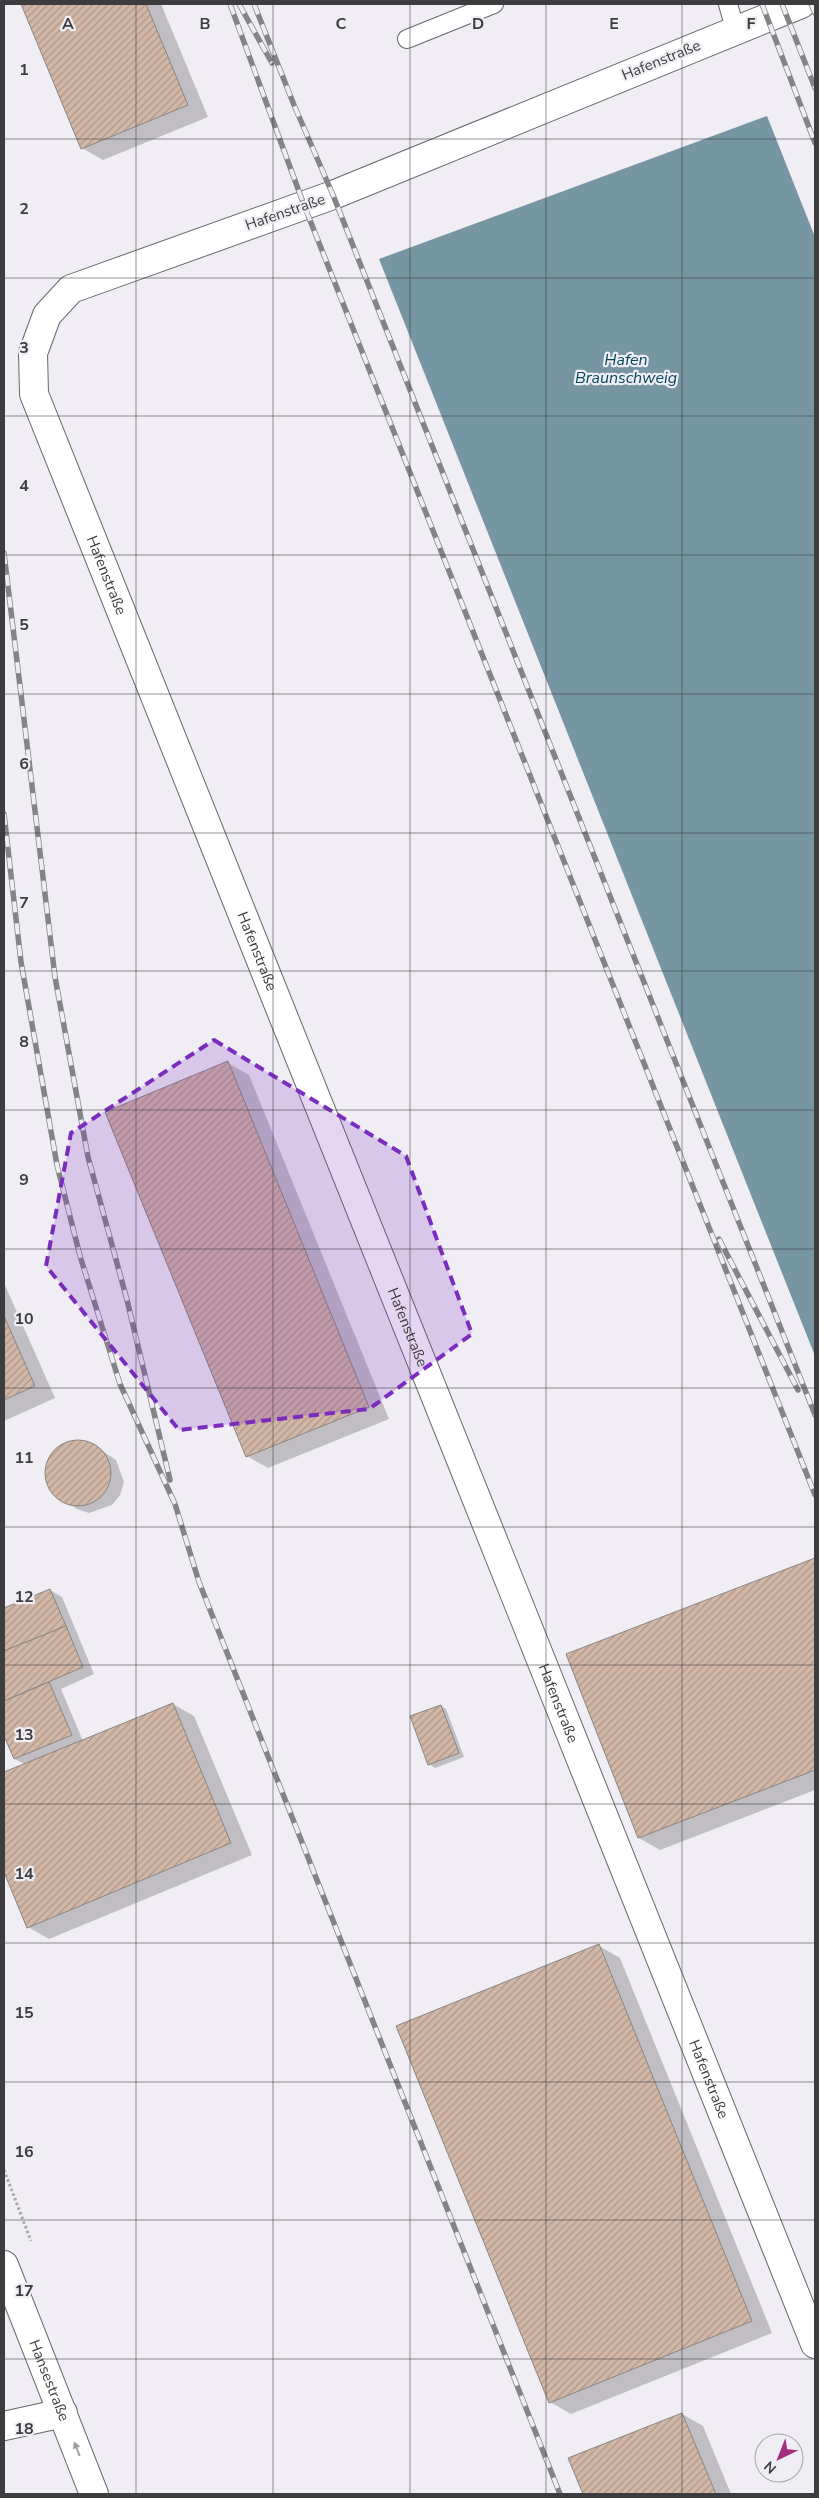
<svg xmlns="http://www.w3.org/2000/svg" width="819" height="2498" font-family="'Nunito Sans',sans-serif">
	<defs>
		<pattern id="building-hatch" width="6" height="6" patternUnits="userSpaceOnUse" patternTransform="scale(1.25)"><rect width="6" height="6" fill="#d3b7a6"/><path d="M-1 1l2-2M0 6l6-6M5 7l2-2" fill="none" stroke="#ac9689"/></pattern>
	</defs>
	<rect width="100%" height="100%" fill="#f0eef4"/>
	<path fill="#7696a3" d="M767,116l48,121v1119l-436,-1097z"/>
	<g fill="#0003">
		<path d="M22,4h139l47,113 -105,43 -21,-12z"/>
		<path d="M228,1063l21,12 140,344 -121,49 -21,-12z"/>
		<path d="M4,1283l51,115 -51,23z"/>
		<path d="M80,1440l12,4 24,16 8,22 -4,13 -8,10 -23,8 -12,-4 -23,-15 -6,-11 -2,-13 4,-12 7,-10z"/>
		<path d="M815,1560v230l-155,60 -21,-12 -71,-183z"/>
		<path d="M50,1590l12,7 32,77 -33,15 22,52 90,-37 21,12 58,139 -203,84 -21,-12 -24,-58v-95l22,-9 -11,-6 -11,-27v-122z"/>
		<path d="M441,1706l5,3 18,48 -29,11 -6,-4z"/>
		<path d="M599,1946l21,12 152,375 -201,81 -21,-12z"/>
		<path d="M682,2414l21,12 28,68h-147l-14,-35z"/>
	</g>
	<g fill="url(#building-hatch)" stroke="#8a8481">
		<path d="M21,4h125l42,101 -107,44z"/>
		<path d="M228,1061l141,346 -123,50 -141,-345z"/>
		<path d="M4,1316l31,70 -31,14z"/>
		<circle cx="78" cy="1473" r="33"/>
		<path d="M815,1558v212l-177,68 -72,-184z"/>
		<path d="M50,1589l16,37 -62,25v-43z"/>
		<path d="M66,1626l17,41 -79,34v-50z"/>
		<path d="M49,1682l23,53 -58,24 -10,-23v-35z"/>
		<path d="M173,1703l58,140 -204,85 -23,-56v-100z"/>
		<path d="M441,1705l18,48 -31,12 -18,-49z"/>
		<path d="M599,1944l153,377 -203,82 -153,-377z"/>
		<path d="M682,2413l34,81h-133l-15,-36z"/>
	</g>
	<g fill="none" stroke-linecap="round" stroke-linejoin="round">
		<g stroke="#67656a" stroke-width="20">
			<g id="lane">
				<path d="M728,4l7,25"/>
				<path d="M407,39l87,-35"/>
			</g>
		</g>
		<g stroke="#67656a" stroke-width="30">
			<g id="street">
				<path id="s1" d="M801,4l-468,191 -262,94 -24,26 -14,38 1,41 781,1950"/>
			</g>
		</g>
		<g stroke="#67656a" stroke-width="30">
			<g id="secondary">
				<path id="s2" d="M4,2265l90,229"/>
				<path d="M4,2426l59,-13"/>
			</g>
		</g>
		<path stroke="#a8a6aa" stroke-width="3" stroke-dasharray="2.5 2.5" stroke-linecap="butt" d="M4,2170l27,71"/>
		<use href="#lane" stroke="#fff" stroke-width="18"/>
		<use href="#street" stroke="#fff" stroke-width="28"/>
		<use href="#secondary" stroke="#fff" stroke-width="28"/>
		<g stroke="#848386" stroke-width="5.5">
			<g id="rail">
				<path d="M230,4l74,201 511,1290"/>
				<path d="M239,4l33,59"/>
				<path d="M254,4l40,101 39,90 482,1220"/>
				<path d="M762,4l53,139"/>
				<path d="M782,4l33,84"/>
				<path d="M811,4l4,9"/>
				<path d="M4,553l51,424 33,180 39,143 43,180"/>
				<path d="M4,814l17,148 36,203 23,91 40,128 55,120 24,78 361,912"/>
				<path d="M719,1239l79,151"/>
			</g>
		</g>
		<use href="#rail" stroke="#f0eef4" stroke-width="4" stroke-dasharray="11" stroke-linecap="butt"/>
	</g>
	<defs><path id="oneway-solid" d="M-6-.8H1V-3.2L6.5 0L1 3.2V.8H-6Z" transform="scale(1.25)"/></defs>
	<use fill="#9e9e9e" href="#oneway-solid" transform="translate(77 2449) rotate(-111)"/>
	<path fill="#7b2cbf" fill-opacity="0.2" stroke="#7b2cbf" stroke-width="4" stroke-dasharray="10 6" stroke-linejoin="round" d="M214,1040l192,116 66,178 -103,75 -190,21 -133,-164 25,-133z"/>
	<path fill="none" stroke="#3d3c3e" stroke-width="1" stroke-opacity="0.55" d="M136,4v2490M273,4v2490M410,4v2490M546,4v2490M682,4v2490M4,139h811M4,278h811M4,416h811M4,555h811M4,694h811M4,833h811M4,971h811M4,1110h811M4,1249h811M4,1388h811M4,1527h811M4,1665h811M4,1804h811M4,1943h811M4,2082h811M4,2220h811M4,2359h811"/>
	<g text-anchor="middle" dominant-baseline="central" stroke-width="4.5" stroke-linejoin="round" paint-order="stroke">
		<g font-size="15" fill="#3d3c3e" stroke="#f0eef4">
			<text transform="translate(661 60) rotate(-22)">Hafenstraße</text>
			<text transform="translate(285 212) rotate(-19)">Hafenstraße</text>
			<text stroke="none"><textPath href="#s1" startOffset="1096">Hafenstraße</textPath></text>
			<text stroke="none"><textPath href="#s1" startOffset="1501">Hafenstraße</textPath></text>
			<text stroke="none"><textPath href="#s1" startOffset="1906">Hafenstraße</textPath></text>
			<text stroke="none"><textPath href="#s1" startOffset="2311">Hafenstraße</textPath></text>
			<text stroke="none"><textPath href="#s1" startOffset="2716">Hafenstraße</textPath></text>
			<text stroke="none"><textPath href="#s2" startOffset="124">Hansestraße</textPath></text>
		</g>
		<g font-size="16" font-style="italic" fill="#00475b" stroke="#f0eef4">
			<text x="626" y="360">Hafen<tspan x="626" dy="18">Braunschweig</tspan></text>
		</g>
	</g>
	<g font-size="16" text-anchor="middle" font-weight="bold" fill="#3d3c3e" stroke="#f0eef4" stroke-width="4.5" stroke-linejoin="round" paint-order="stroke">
		<text x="68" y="29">A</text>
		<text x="205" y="29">B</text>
		<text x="341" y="29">C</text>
		<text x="478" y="29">D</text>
		<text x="614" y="29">E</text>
		<text x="751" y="29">F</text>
		<text x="24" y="75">1</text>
		<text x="24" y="214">2</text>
		<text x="24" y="353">3</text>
		<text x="24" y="491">4</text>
		<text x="24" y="630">5</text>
		<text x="24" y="769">6</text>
		<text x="24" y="908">7</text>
		<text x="24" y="1047">8</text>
		<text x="24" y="1185">9</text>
		<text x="24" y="1324">10</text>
		<text x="24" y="1463">11</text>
		<text x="24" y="1602">12</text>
		<text x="24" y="1740">13</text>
		<text x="24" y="1879">14</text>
		<text x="24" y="2018">15</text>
		<text x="24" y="2157">16</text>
		<text x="24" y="2296">17</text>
		<text x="24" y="2434">18</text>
	</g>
	<rect width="819" height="2498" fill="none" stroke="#3d3c3e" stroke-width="10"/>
	<g transform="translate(779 2458) rotate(223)"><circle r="24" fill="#f0eef4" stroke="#a8a7ab"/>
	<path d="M0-4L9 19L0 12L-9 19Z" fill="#a52c82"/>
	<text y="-8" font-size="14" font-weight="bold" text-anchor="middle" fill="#3d3c3e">N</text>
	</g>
</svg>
